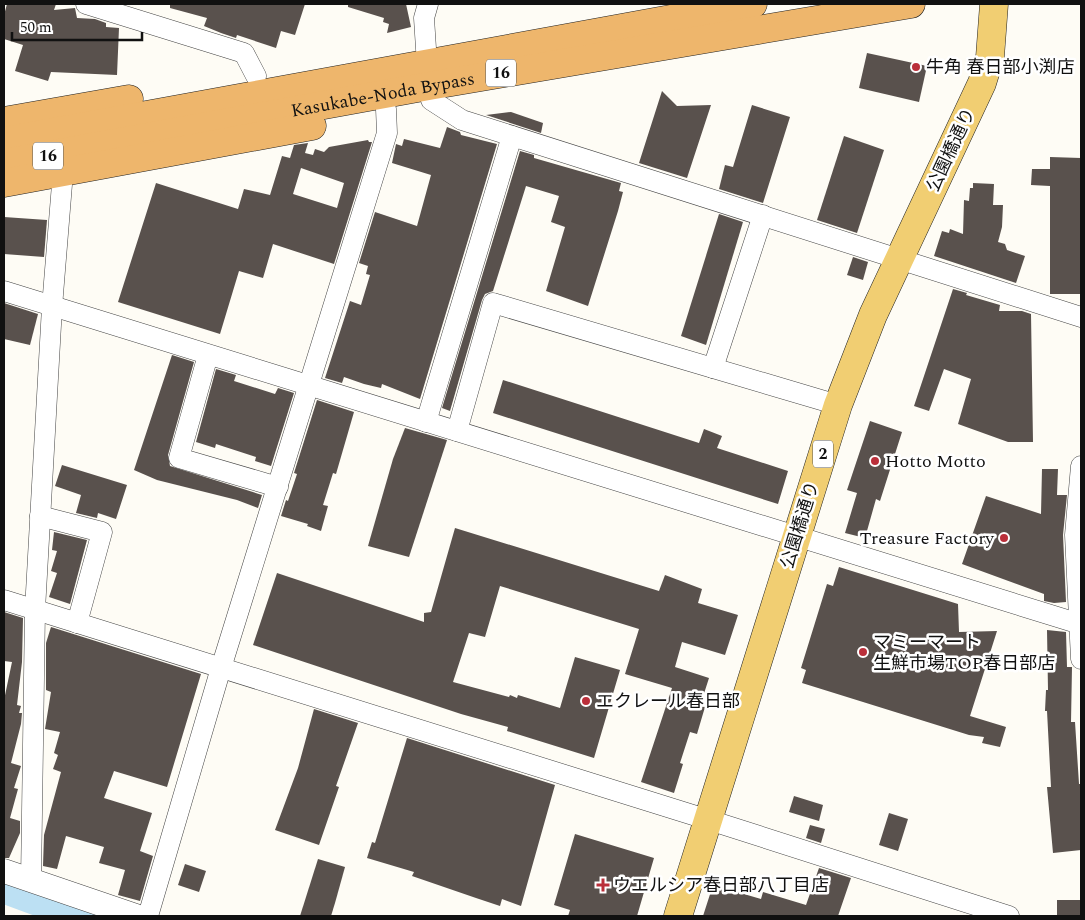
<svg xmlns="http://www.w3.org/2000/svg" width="1085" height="920" font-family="Spectral,'Noto Sans JP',serif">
	<rect width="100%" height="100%" fill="#fefcf5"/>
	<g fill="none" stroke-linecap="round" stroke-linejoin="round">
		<path stroke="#bce0f3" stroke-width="31" d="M4,888l76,28"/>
	</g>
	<g fill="#59514d" fill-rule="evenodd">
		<path d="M7,4h49l-2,6 21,-2 2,10 18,1 11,4v4l13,1 -2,47 -66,-3 -3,9 -33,-10 8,-26 -19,-6v-24z"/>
		<path d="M170,4h135l-10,31 -14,-4 -5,17 -39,-13 -1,3 -15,-5 -17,-7 3,-8 -37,-10z"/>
		<path d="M348,4h58l5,23 -24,6 2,-9 -6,-2 1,-4 -36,-11z"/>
		<path d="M867,53l60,13 -8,36 -60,-14z"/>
		<path d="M662,91l15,15 34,-1 -24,73 -48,-15z"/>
		<path d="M752,105l38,12 -27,86 -44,-14 6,-24 8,2z"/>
		<path d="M511,112l32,11 -2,10 -55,-18z"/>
		<path d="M447,127l13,5 1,3 36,9 -77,255 -38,-15 -1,4 -17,-4 -20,-7 -2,6 -17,-5 25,-77 11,4 9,-30 -4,-1 2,-8 -9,-3 16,-51 42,14 14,-51 -39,-12 4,-19 6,2 2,-7 36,9z"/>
		<path d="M844,136l40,14 -27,83 -40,-13z"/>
		<path d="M368,140l1,2h3l-38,122 -61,-20 -10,34 -24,-7 -19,63 -102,-32 38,-119 82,26 6,-20 26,6 12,-39 8,2 4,-13 14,-2 -3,10 8,2 2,-6 9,3 5,-5zM301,168l43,15 -7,25 -44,-14z"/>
		<path d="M520,151l14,4v3l87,25 -2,8 4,1 -5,19 -30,95 -42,-15 19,-64 -14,-5 8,-26 -33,-10 -33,105 -8,3 -3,6 -32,111 -8,-3z"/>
		<path d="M1050,157l31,1v136h-31v-108l-19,-1 1,-16h18z"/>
		<path d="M973,183l21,1 -1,21h10l-1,22 -4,15 7,2 2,6 18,6 -9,27 -82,-27 8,-25 7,2 1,-4 13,5 1,-34 5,1 1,-13h3z"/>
		<path d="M719,214l24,8 -37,123 -25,-9z"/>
		<path d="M4,217l43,3 -3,37 -40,-3z"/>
		<path d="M853,257l15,5 -5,18 -16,-5z"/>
		<path d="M953,289l14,4 -1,2 34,10 -1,6h23l9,3 2,128h-25l-50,-18 13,-45 -27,-10 -15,42 -15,-5z"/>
		<path d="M4,303l34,11 -8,31 -26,-6z"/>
		<path d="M172,355l22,7 -26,93 2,11 92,29 -4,13 -21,-8 -80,-20 -23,-10z"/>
		<path d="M216,369l20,6 -2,6 41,13 3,-6 16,5 -23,73 -16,-5 1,-4 -40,-13 -1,4 -19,-6z"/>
		<path d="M503,380l196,63 5,-14 18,7 -5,12 71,23 -10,33 -285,-91z"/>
		<path d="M317,400l37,12 -18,62 -3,-1 -10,32 5,1 -7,25 -14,-5 1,-2 -27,-8 5,-16 2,1 9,-27 -3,-1z"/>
		<path d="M870,421l32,11 -22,69 -4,-2 -11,39 -20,-5 12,-40 -10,-3z"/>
		<path d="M405,428l42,12 -38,117 -41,-11 25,-87z"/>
		<path d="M62,465l65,20 -11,34 -18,-6 -1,5 -21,-5 5,-18 -26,-9z"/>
		<path d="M1042,469h16l-1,26h10l-4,40 3,67 -12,1 -10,-2v-7l-82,-30 24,-68 55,18z"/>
		<path d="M455,528l204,63 6,-16 37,14 -4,14 40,12 -13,40 -43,-13 -7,25 34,11 -9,28 5,1 -8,27 -7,-2 -10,31 3,1 -9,29 -33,-11 31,-94 -47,-14 14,-45 -139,-43 -15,51 -16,-4 -16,49 56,15 1,-2 7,3 1,-3 42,13 15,-51 45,13 -26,88 -87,-27 1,-4 -47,-13 -208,-69 24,-72 147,49v-9l7,-1z"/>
		<path d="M54,532l33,8 -17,64 -21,-7 8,-24 -6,-2 6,-20 -5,-1z"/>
		<path d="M839,567l119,37 1,28 38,-1 -27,85 36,11 -6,20 -18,-4 2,-6 -15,-2 -167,-52 4,-13 -5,-2 26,-84 6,2z"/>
		<path d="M4,612l19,6 -1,44 -5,43 4,1 -2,7h3l-1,11 -10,39 10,3 -7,22 4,1 -8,29 10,3v12l-11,25h-5v-158l8,-38 -8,-1z"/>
		<path d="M51,627l150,47 -34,113 -53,-16 -10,27 48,15 -12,38 13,5 -13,45 -22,-6 7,-25 -26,-7 5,-16 -38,-11 -9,33 -14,-3 1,-31 17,-63 -8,-3 5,-14 -4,-2 6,-21 -15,-3 6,-37 -5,-2v-47z"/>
		<path d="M1047,630l19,2 1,35h5l-1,55h4l4,62h2v66l-28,3 -6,-66h4l-4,-76h-2l1,-21h2z"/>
		<path d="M314,709l44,14 -22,63 3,1 -20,58 -44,-15 23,-62z"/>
		<path d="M407,738l148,47 -34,121 -19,-7 -2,7 -24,-8 -64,-22 2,-4 -47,-14 5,-16 3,1z"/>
		<path d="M794,796l29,9 -4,16 -30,-9z"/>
		<path d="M889,813l19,6 -10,32 -19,-6z"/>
		<path d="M810,825l15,4 -4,14 -15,-5z"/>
		<path d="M575,834l79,24 -17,58h-69l2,-6 -16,-5z"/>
		<path d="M318,859l27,8 -10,36 -4,13h-31z"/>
		<path d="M185,864l21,7 -7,21 -21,-7z"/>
		<path d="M819,868l32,10 -13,38h-135l10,-31 48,14 2,-7 43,13z"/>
		<rect x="1057" y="900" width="24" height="16"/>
	</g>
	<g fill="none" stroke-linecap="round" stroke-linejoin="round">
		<g stroke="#444" stroke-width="21">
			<g id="minor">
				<path d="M86,4l158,49 12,23"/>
				<path d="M427,64l-3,-46 4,-14"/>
				<path d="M431,100l31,20 619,197"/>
				<path d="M4,291l1076,333"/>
				<path d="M208,355l-29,103 99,29"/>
				<path d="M713,368l50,-153"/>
				<path d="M426,422l86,-286"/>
				<path d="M457,431l36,-128 345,102"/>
				<path d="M1081,466l-6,69 6,124"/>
				<path d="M40,516l62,16 -25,91"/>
				<path d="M4,600l705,220 300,96"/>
				<path d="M31,880l4,-270 17,-303 11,-135"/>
				<path d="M148,916l73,-248 166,-535 -1,-24"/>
			</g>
		</g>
		<g stroke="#444" stroke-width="25">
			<path id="tertiary" d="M4,871l132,45"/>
		</g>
		<g stroke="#222" stroke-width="29">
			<path id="primary" d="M678,916l160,-511 35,-90 109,-232 8,-26 4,-53"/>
		</g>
		<g stroke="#222" stroke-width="29">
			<g id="trunk">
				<path d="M4,121l125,-22"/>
				<path d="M4,141l749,-137"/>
				<path id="s1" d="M4,163l430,-78 477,-81"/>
				<path d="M4,183l308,-57"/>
			</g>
		</g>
		<use href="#minor" stroke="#fff" stroke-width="20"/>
		<use href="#tertiary" stroke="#fff" stroke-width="24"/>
		<use href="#primary" stroke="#f1ce72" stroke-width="28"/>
		<use href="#trunk" stroke="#eeb66c" stroke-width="28"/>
	</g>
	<g fill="#ba2f3a" stroke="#fff" stroke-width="2">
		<circle cx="916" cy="67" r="5"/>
		<circle cx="875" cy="461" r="5"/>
		<circle cx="1004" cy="538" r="5"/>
		<circle cx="863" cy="652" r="5"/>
		<circle cx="586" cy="701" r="5"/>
		<path d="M600.5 877.5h5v5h5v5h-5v5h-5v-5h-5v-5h5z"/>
	</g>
	<g text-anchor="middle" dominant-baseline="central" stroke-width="5" stroke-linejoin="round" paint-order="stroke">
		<g fill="#fff" stroke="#585858" stroke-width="1">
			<rect x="486" y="59.5" width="30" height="27" rx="4"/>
			<rect x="33" y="142.5" width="30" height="27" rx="4"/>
			<rect x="813" y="440.5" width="20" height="27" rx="4"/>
		</g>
		<g font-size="16" font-weight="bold" fill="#111">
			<text x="501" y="73">16</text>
			<text x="48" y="156">16</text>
			<text x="823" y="454">2</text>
		</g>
		<g font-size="18" fill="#111" stroke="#fff" text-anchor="start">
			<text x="926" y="67">牛角 春日部小渕店</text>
			<text x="885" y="461">Hotto Motto</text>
			<text x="994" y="538" text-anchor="end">Treasure Factory</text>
			<text x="873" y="642">マミーマート<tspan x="873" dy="21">生鮮市場TOP春日部店</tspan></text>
			<text x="596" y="701">エクレール春日部</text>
			<text x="613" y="885">ウエルシア春日部八丁目店</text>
		</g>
		<g font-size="18" fill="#111" stroke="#fff">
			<text stroke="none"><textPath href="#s1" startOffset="385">Kasukabe-Noda Bypass</textPath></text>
			<text transform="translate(951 150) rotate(-65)">公園橋通り</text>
			<text transform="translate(800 525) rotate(-73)">公園橋通り</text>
		</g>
	</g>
	<rect width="1085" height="920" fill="none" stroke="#111111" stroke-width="10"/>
	<path d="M12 32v8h130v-8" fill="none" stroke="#111111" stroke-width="2.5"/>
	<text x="20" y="32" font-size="15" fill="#111111" stroke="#ffffff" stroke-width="4" paint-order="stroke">50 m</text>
</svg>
